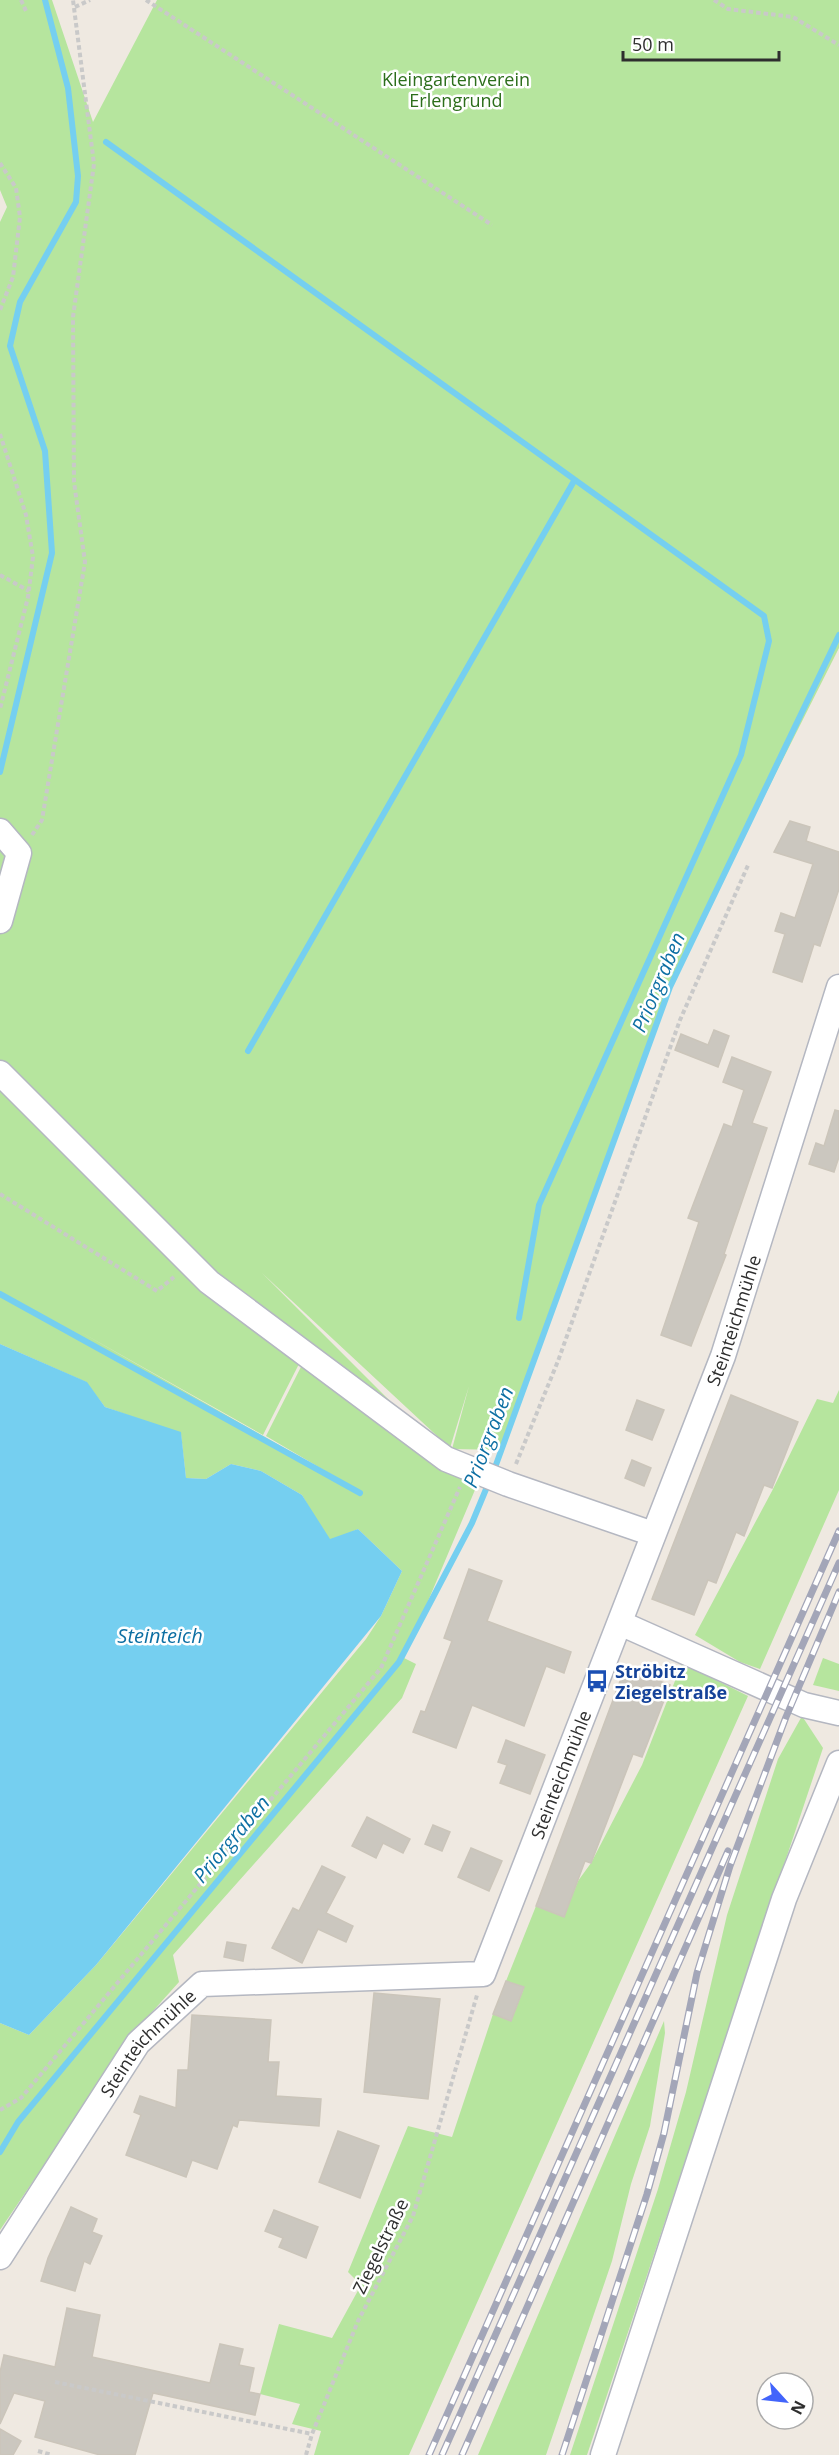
<svg xmlns="http://www.w3.org/2000/svg" width="839" height="2455" font-family="'Open Sans',sans-serif">
	<rect width="100%" height="100%" fill="#efe9e1"/>
	<g fill="#b6e59e">
		<path d="M0,0h52l41,122 64,-122h682v648l-171,339 -165,463 -51,-1 17,-63 -19,62 -188,-175 183,183 -4,6 39,16 -76,180 12,6 -14,34 -229,257 6,27 -44,49 -135,199v-207l29,12 67,-70 270,-326 15,-23 21,-45 -44,-42 -29,13 -27,-47 -41,-24 -30,-7 -25,15 -20,-1 -5,-44 -76,-27 -19,-25 -86,-38v-262l206,202 96,74 -39,77 -186,-105 267,152 -78,-46 41,-81 -99,-77 -208,-207v-849l7,-15 -7,-17z"/>
		<path d="M839,1390v100l-79,179 -20,-7 -45,-27 77,-144 45,-92 16,4z"/>
		<path d="M823,1658l16,6v27l-26,-6z"/>
		<path d="M682,1663l66,33 -339,759h-95l7,-24 -29,-7 8,-20 -40,-10 19,-70 53,14 29,-53 -13,-13 60,-146 44,11 41,-123 18,7 13,-33 -18,-7 30,-75 28,10 14,-35 13,-18 51,-98z"/>
		<path d="M802,1716l21,32 -236,707h-17l88,-266 28,-97 41,-177 51,-156z"/>
		<path d="M664,2021l1,12 -15,93 -19,58 -19,77 -66,194h-68z"/>
	</g>
	<path fill="#75cff0" d="M0,1344l87,38 18,25 76,25 5,46 20,1 25,-15 30,7 41,24 28,44 28,-10 44,42 -21,45 -285,349 -67,70 -29,-12z"/>
	<g fill="none" stroke-linecap="round" stroke-linejoin="round">
		<g stroke="#75cff0" stroke-width="6">
			<path d="M106,142l658,474 5,25 -28,114 -202,450 -20,113"/>
			<path d="M0,772l52,-219 -7,-102 -35,-105 10,-44 56,-100 2,-26 -10,-88 -23,-88"/>
			<path d="M248,1051l326,-570"/>
			<path d="M0,1294l360,199"/>
			<path d="M493,1473l177,-486 169,-352"/>
			<path d="M0,2152l18,-30 381,-460 73,-139 17,-41"/>
		</g>
	</g>
	<g fill="#cbc7bf" stroke="#cbc5ba" stroke-width="1.5">
		<path d="M790,821l20,6 -4,14 33,11v37l-19,57 -6,-2 -12,38 -29,-10 12,-38 -10,-3 6,-18 14,5 18,-54 -39,-12z"/>
		<path d="M714,1030l15,6 -11,31 -43,-17 6,-16 27,11z"/>
		<path d="M732,1057l39,15 -19,51 15,5 -43,126 2,1 -35,91 -30,-11 38,-113 -11,-4 36,-94 8,3 12,-37 -21,-8z"/>
		<path d="M835,1110l4,1v46l-5,15 -25,-8 7,-21 8,3z"/>
		<path d="M731,1395l67,27 -26,66 -8,-3 -20,51 -8,-4 -20,51 -8,-3 -14,35 -42,-16z"/>
		<path d="M637,1400l27,10 -12,30 -26,-10z"/>
		<path d="M632,1460l19,8 -7,18 -19,-8z"/>
		<path d="M469,1569l33,12 -15,40 84,31 -7,21 -18,-7 -22,60 -52,-21 -16,43 -43,-16 8,-21 4,1 27,-71 -8,-3z"/>
		<path d="M625,1668l45,17 -28,72 -9,-3 -42,109 -6,-2 -21,56 -28,-11z"/>
		<path d="M506,1740l39,15 -15,39 -30,-11 7,-18 -9,-3z"/>
		<path d="M367,1817l43,22 -7,14 -20,-10 -7,15 -24,-12z"/>
		<path d="M433,1825l17,7 -8,19 -17,-7z"/>
		<path d="M471,1848l31,13 -13,30 -31,-14z"/>
		<path d="M322,1866l23,11 -19,36 27,13 -7,16 -28,-13 -16,34 -30,-15 21,-40 6,3z"/>
		<path d="M227,1942l19,3 -3,16 -19,-4z"/>
		<path d="M506,1981l18,6 -13,34 -18,-7z"/>
		<path d="M374,1993l66,6 -12,100 -64,-7z"/>
		<path d="M192,2015l79,5 -3,42h11l-3,34 45,3 -2,27 -80,-6 -2,7 -4,-2 -16,44 -25,-9 -6,17 -60,-22 15,-40 -7,-3 6,-16 36,12 2,-38h10z"/>
		<path d="M338,2131l41,15 -19,52 -41,-16z"/>
		<path d="M71,2207l26,12 -5,13 10,4 -12,28 -6,-3 -9,30 -34,-10 7,-23z"/>
		<path d="M274,2210l44,17 -12,31 -27,-11 4,-9 -18,-7z"/>
		<path d="M67,2308l33,7 -8,42 118,26 10,-39 23,5 -4,16 15,3 -5,24 11,2 -5,21 -102,-22 -18,62h-35l-65,-18 10,-36 -31,-8 -14,31v-52l4,-17 51,12z"/>
		<path d="M0,2429l21,12 -8,14h-13z"/>
	</g>
	<g fill="none" stroke-linecap="round" stroke-linejoin="round">
		<g stroke="#b4b7c1" stroke-width="27">
			<g id="minor">
				<path d="M0,831l19,22 -19,68"/>
				<path d="M0,1073l209,209 237,177 62,25 145,50"/>
				<path d="M620,1623l184,82 35,8"/>
				<path id="s1" d="M0,2257l138,-214 64,-59 281,-10 240,-618 116,-369"/>
				<path d="M603,2455l181,-556 55,-136"/>
			</g>
		</g>
		<g stroke="#c9c9c9" stroke-width="4" stroke-dasharray="4.5 3" stroke-linecap="butt">
			<path d="M21,0l5,11"/>
			<path d="M146,0l346,225"/>
			<path d="M714,0l14,9 65,8 46,28"/>
			<path d="M75,7l15,-7"/>
			<path d="M0,163l16,25 4,29 -7,60 -13,33"/>
			<path d="M0,434l26,81 7,42 -5,40 -28,112"/>
			<path d="M0,575l29,16"/>
			<path d="M32,835l10,-15 43,-258 -11,-80 -1,-165 21,-153 -21,-164"/>
			<path d="M0,1194l157,97 17,-14"/>
			<path d="M516,1464l42,-103 122,-341 69,-157"/>
			<path d="M0,2110l21,-12 360,-430 79,-181"/>
			<path d="M55,2382l257,52"/>
			<path d="M38,2451l14,4"/>
			<path d="M306,2455l6,-21 46,-113 55,-105 64,-221"/>
		</g>
		<use href="#minor" stroke="#fff" stroke-width="24"/>
		<g stroke="#a3a6b8" stroke-width="7">
			<g id="rail">
				<path d="M429,2455l410,-924"/>
				<path d="M442,2455l397,-892"/>
				<path d="M462,2455l266,-604"/>
				<path d="M562,2455l85,-261 17,-61 33,-160 33,-107 56,-149 53,-125"/>
			</g>
		</g>
		<use href="#rail" stroke="#fff" stroke-width="4.5" stroke-dasharray="14" stroke-linecap="butt"/>
	</g>
	<defs>
		<g id="bus-bare" transform="scale(1.8)"><path d="M-5-6H5V4H4V6H2V4H-2V6H-4V4H-5ZM-3.5-4V0h7V-4ZM-3.5 1.2v1.5H-2V1.2ZM2 1.2v1.5H3.5V1.2Z" fill="#1a4fb4" stroke="#fff" stroke-width="2.5" paint-order="stroke"/></g>
	</defs>
	<g fill-rule="evenodd">
		<use href="#bus-bare" x="597" y="1681"/>
	</g>
	<g text-anchor="middle" dominant-baseline="central" stroke-width="5" stroke-linejoin="round" paint-order="stroke">
		<g font-size="18" fill="#2c6e1b" stroke="#fff">
			<text x="456" y="79">Kleingartenverein<tspan x="456" dy="21">Erlengrund</tspan></text>
		</g>
		<g font-size="18" fill="#2e2e2e" stroke="#fff">
			<text stroke="none"><textPath href="#s1" startOffset="1323">Steinteichmühle</textPath></text>
			<text stroke="none"><textPath href="#s1" startOffset="837">Steinteichmühle</textPath></text>
			<text stroke="none"><textPath href="#s1" startOffset="261">Steinteichmühle</textPath></text>
			<text transform="translate(380 2246) rotate(-64)">Ziegelstraße</text>
		</g>
		<g font-size="18" font-weight="bold" fill="#164399" stroke="#fff" text-anchor="start">
			<text x="615" y="1671">Ströbitz<tspan x="615" dy="21">Ziegelstraße</tspan></text>
		</g>
		<g font-size="20" font-style="italic" fill="#0d6fa3" stroke="#fff">
			<text transform="translate(658 982) rotate(-67)">Priorgraben</text>
			<text transform="translate(488 1437) rotate(-69)">Priorgraben</text>
			<text x="160" y="1635">Steinteich</text>
			<text transform="translate(231 1839) rotate(-50)">Priorgraben</text>
		</g>
	</g>
	<g transform="translate(785 2401) rotate(117)"><circle r="28" fill="#ffffff" stroke="#ababab" stroke-width="1.5"/>
	<path d="M0-4.5L10 22L0 15L-10 22Z" fill="#4264fb"/>
	<text y="-9" font-size="16" font-weight="bold" text-anchor="middle" fill="#2e2e2e">N</text>
	</g>
	<path d="M623 51v9h156v-9" fill="none" stroke="#2e2e2e" stroke-width="3"/>
	<text x="632" y="51" font-size="18" fill="#2e2e2e" stroke="#ffffff" stroke-width="4.5" paint-order="stroke">50 m</text>
</svg>
